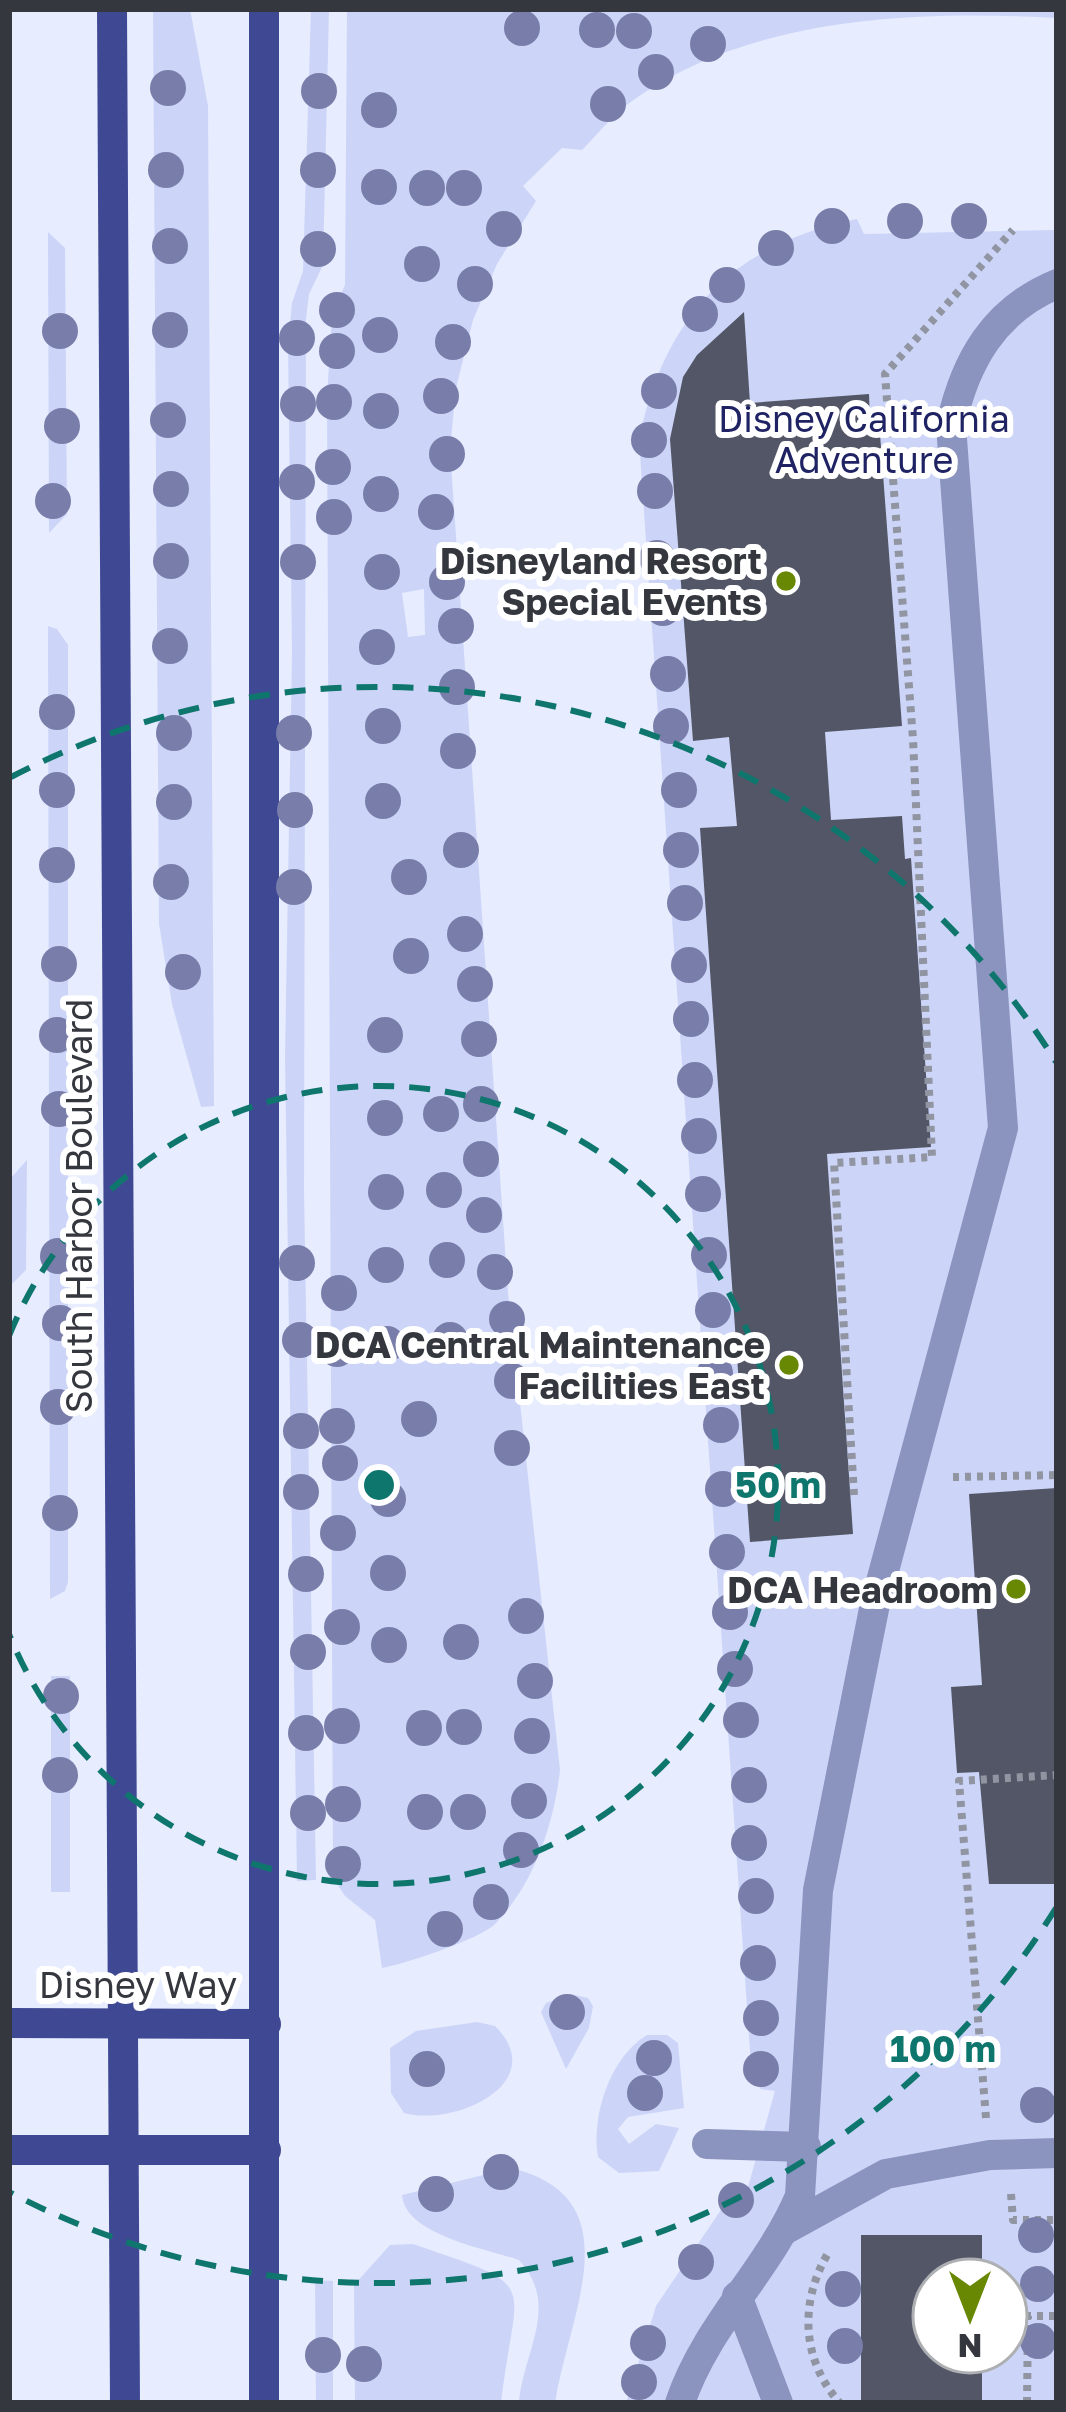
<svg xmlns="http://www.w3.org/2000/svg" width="1066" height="2412" font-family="'Golos Text',sans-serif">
	<rect width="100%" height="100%" fill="#e7ecff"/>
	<g fill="#ccd5f8" fill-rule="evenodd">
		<path d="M153,9h37l18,97 6,1000 -13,1 -29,-103 -13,-80z"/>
		<path d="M311,9h18l-6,256 -14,29 -3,25 -2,873 12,688 -19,1 -12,-824 7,-406 -4,-306 4,-42 11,-32z"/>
		<path d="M347,9h710v9c-141,-8 -310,-2 -429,86 -17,13 -31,31 -46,46l-20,-2 -39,38 13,15 -39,63 -24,56 -17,68 -6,61 58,844 52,477c-6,54 -26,114 -65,154 -15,15 -90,40 -113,44l-7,-48 -30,-24 -12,-18 -6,-1480 5,-84 13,-29zM424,589l1,46 -17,2 -6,-44z"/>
		<path d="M857,219l7,15 193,-4v2173h-431l30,-97 79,-117 13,-2 27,-96 -14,-2 -9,-9 -113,-1641c26,-124 94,-195 218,-220zM934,2280h72v72h-72z"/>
		<path d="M48,232l17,16 2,266 -18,19z"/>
		<path d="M48,626l9,3 11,16v937l-3,9 -15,8z"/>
		<path d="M27,1160l-1,110 -17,17v-107z"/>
		<rect x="51" y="1676" width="19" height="216"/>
		<path d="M571,1994l17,4 5,8 -4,22 -23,41 -25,-57 5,-9z"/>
		<path d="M477,2022l18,4c57,57 -41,101 -91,87l-13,-20 -1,-45 26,-17z"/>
		<path d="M647,2035h20l11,8 6,65 -56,9 -10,12 11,15 27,-20 23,4 -20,43 -40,2 -21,-16c-7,-41 12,-100 49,-122z"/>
		<path d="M512,2168c122,31 57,145 43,235h-36c4,-52 42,-97 0,-143 -32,-11 -114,-25 -117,-65z"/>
		<path d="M413,2244c131,45 103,31 88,159h-146l-1,-118 36,-40z"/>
		<path d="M315,2280l18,1v122h-17z"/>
	</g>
	<g fill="#525666">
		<path d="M744,312l6,91 119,-9 1,28 9,-1 23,305 -77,6 6,88 71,-4 3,43 6,-1 20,289 -104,7 26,380 -103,8 -50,-714 37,-2 -8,-89 -36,4 -23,-302 13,-62 14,-22z"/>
		<path d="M1057,1488v396h-68l-10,-112 -22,1 -6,-86 31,-2 -13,-191z"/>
		<path d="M861,2235h121v45h-48v72h48v51h-121z"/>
	</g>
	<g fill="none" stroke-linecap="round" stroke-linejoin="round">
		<g stroke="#9195a2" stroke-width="8" stroke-dasharray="6 6" stroke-linecap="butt">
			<path d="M953,1477l104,-2"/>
			<path d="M854,1495l-20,-332 98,-6 -19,-418 -28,-365 128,-144"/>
			<path d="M986,2118l-27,-337 98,-6"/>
			<path d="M1011,2194l2,26h44"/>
			<path d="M827,2255c-28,49 -25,106 13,148"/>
			<path d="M1027,2403l1,-87h29"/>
		</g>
		<g stroke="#8a94bf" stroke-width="30">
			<path d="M707,2144l99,3"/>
			<path d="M786,2229l100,-55 104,-19 67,-2"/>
			<path d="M737,2296l41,107"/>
			<path d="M680,2403c26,-78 89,-133 120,-207l18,-306 57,-286 128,-476 -52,-703c14,-64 43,-115 106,-141"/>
		</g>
		<g stroke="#3f4993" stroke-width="30">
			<path d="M112,9l13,2394"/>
			<path d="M264,9v2394"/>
			<path d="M9,2023l257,1"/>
			<path d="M9,2150h257"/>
		</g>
	</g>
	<g fill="#797daa">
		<circle cx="522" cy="28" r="18"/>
		<circle cx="597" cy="30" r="18"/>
		<circle cx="634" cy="31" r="18"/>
		<circle cx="708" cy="44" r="18"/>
		<circle cx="656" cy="72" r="18"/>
		<circle cx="168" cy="88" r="18"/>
		<circle cx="319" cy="91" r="18"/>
		<circle cx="608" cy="104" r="18"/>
		<circle cx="379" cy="110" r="18"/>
		<circle cx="166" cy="170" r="18"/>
		<circle cx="318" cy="170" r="18"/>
		<circle cx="379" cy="187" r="18"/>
		<circle cx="427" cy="188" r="18"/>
		<circle cx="464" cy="188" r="18"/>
		<circle cx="905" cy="221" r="18"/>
		<circle cx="969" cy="221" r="18"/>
		<circle cx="832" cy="226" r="18"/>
		<circle cx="504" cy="229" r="18"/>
		<circle cx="170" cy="246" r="18"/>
		<circle cx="776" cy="248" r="18"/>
		<circle cx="318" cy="249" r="18"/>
		<circle cx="422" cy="264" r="18"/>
		<circle cx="475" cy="284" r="18"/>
		<circle cx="727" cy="285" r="18"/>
		<circle cx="337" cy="310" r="18"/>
		<circle cx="700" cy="314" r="18"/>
		<circle cx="170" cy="330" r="18"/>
		<circle cx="60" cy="331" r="18"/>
		<circle cx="380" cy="335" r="18"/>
		<circle cx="297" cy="338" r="18"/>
		<circle cx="453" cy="342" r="18"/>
		<circle cx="337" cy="351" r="18"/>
		<circle cx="659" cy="391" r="18"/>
		<circle cx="441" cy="396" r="18"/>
		<circle cx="334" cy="402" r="18"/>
		<circle cx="298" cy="404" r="18"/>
		<circle cx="381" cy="411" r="18"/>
		<circle cx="168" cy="420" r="18"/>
		<circle cx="62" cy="426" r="18"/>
		<circle cx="649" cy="440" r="18"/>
		<circle cx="447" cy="454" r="18"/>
		<circle cx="333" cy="467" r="18"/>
		<circle cx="297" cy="482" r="18"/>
		<circle cx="171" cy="489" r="18"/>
		<circle cx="655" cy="491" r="18"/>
		<circle cx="381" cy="494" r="18"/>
		<circle cx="53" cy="501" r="18"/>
		<circle cx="436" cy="512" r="18"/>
		<circle cx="334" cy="517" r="18"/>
		<circle cx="657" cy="558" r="18"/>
		<circle cx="171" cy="561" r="18"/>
		<circle cx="298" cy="562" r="18"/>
		<circle cx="382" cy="572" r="18"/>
		<circle cx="447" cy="582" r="18"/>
		<circle cx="663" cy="608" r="18"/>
		<circle cx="456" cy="626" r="18"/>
		<circle cx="170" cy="646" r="18"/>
		<circle cx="377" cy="647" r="18"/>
		<circle cx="668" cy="674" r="18"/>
		<circle cx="457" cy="687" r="18"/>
		<circle cx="57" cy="712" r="18"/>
		<circle cx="383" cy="726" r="18"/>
		<circle cx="671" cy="726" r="18"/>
		<circle cx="174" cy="733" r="18"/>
		<circle cx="294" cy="733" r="18"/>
		<circle cx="458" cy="751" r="18"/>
		<circle cx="57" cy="790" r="18"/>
		<circle cx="679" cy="790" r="18"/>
		<circle cx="383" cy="801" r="18"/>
		<circle cx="174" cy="802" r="18"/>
		<circle cx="295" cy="810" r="18"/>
		<circle cx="461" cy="850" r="18"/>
		<circle cx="681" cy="850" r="18"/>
		<circle cx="57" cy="865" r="18"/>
		<circle cx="409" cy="877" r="18"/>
		<circle cx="171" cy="882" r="18"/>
		<circle cx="294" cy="887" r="18"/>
		<circle cx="685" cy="903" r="18"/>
		<circle cx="465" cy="934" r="18"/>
		<circle cx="411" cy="956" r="18"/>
		<circle cx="59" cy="964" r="18"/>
		<circle cx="689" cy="965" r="18"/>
		<circle cx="183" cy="972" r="18"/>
		<circle cx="475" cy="984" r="18"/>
		<circle cx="691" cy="1019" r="18"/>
		<circle cx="57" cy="1035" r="18"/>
		<circle cx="385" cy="1035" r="18"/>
		<circle cx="479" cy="1039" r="18"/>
		<circle cx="695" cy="1080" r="18"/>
		<circle cx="481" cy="1104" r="18"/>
		<circle cx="59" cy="1109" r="18"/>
		<circle cx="441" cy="1114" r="18"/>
		<circle cx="385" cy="1118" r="18"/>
		<circle cx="699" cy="1136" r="18"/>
		<circle cx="481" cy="1159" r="18"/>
		<circle cx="444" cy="1190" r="18"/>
		<circle cx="386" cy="1192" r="18"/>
		<circle cx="703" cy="1194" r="18"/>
		<circle cx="484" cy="1215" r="18"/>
		<circle cx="709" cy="1255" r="18"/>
		<circle cx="58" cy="1256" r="18"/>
		<circle cx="447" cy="1260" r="18"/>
		<circle cx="297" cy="1263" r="18"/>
		<circle cx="386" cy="1265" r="18"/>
		<circle cx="495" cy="1272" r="18"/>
		<circle cx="339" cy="1293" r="18"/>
		<circle cx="713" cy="1310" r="18"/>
		<circle cx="507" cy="1319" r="18"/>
		<circle cx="60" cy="1323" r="18"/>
		<circle cx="300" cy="1340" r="18"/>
		<circle cx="450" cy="1340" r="18"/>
		<circle cx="387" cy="1344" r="18"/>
		<circle cx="337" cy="1349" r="18"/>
		<circle cx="715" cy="1373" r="18"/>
		<circle cx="512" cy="1381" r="18"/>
		<circle cx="58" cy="1407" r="18"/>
		<circle cx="419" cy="1419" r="18"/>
		<circle cx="721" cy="1425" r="18"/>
		<circle cx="337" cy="1426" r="18"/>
		<circle cx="301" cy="1431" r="18"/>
		<circle cx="512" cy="1448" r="18"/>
		<circle cx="340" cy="1463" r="18"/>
		<circle cx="723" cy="1489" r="18"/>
		<circle cx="301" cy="1492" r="18"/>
		<circle cx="388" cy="1499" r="18"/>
		<circle cx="60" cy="1513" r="18"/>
		<circle cx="338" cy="1533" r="18"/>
		<circle cx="727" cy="1552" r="18"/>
		<circle cx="388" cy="1573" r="18"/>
		<circle cx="306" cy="1574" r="18"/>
		<circle cx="730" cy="1612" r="18"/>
		<circle cx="526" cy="1616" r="18"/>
		<circle cx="342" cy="1627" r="18"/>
		<circle cx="461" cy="1642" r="18"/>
		<circle cx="389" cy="1645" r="18"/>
		<circle cx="308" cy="1652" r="18"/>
		<circle cx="735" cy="1669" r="18"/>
		<circle cx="535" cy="1681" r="18"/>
		<circle cx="61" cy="1696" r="18"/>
		<circle cx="741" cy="1720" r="18"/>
		<circle cx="342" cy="1726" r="18"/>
		<circle cx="464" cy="1727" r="18"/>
		<circle cx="424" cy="1728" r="18"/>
		<circle cx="306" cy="1733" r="18"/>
		<circle cx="532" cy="1736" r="18"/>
		<circle cx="60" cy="1775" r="18"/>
		<circle cx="749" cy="1785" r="18"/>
		<circle cx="529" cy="1801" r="18"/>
		<circle cx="343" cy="1804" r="18"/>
		<circle cx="425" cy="1812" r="18"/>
		<circle cx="468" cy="1812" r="18"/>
		<circle cx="308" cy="1813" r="18"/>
		<circle cx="749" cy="1843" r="18"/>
		<circle cx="521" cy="1850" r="18"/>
		<circle cx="343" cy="1864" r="18"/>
		<circle cx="756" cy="1896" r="18"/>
		<circle cx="491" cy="1902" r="18"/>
		<circle cx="445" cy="1929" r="18"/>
		<circle cx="758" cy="1963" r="18"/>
		<circle cx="567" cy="2012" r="18"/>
		<circle cx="761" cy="2018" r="18"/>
		<circle cx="654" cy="2058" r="18"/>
		<circle cx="427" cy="2069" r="18"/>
		<circle cx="761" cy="2069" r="18"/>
		<circle cx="645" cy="2093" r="18"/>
		<circle cx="1038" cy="2105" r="18"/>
		<circle cx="501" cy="2172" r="18"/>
		<circle cx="436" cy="2194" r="18"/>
		<circle cx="736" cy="2200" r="18"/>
		<circle cx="1036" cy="2235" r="18"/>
		<circle cx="696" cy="2262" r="18"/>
		<circle cx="1038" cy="2284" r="18"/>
		<circle cx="843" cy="2289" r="18"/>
		<circle cx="1038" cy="2341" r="18"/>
		<circle cx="648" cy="2343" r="18"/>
		<circle cx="845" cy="2346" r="18"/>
		<circle cx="323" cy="2355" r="18"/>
		<circle cx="364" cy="2364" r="18"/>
		<circle cx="639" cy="2382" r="18"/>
	</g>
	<g fill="none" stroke="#0f766e" stroke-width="6" stroke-dasharray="21 15">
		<path d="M9 1336A399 399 0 1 1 9 1634"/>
		<path d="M1056 1908A798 798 0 0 1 11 2193M11 777A798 798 0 0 1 1056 1062"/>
	</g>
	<g fill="#688702" stroke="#fff" stroke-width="4.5">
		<circle cx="786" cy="581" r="12"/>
		<circle cx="789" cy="1365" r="12"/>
		<circle cx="1016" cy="1589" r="12"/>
	</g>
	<g text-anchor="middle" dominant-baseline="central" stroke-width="12" stroke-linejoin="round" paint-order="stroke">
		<g font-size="36" fill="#1f2364" stroke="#fff">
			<text x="864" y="418">Disney California<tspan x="864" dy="41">Adventure</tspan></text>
		</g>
		<g font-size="36" font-weight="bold" fill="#35373e" stroke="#fff" text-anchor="end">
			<text x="762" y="560">Disneyland Resort<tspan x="762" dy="41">Special Events</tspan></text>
			<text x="765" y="1344">DCA Central Maintenance<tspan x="765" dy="41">Facilities East</tspan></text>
			<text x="992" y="1589">DCA Headroom</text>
		</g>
		<g font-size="36" fill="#35373e" stroke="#fff">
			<text transform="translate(78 1206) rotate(-90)">South Harbor Boulevard</text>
			<text x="138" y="1984">Disney Way</text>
		</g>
	</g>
	<circle cx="379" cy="1485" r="18" fill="#0f766e" stroke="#fff" stroke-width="6"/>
	<g font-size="36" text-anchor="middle" font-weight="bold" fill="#0f766e" stroke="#fff" stroke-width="12" stroke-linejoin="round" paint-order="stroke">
		<text x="778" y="1498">50 m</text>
		<text x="943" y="2062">100 m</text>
	</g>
	<rect width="1066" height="2412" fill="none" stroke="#35373e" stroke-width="24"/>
	<g transform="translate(970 2316) rotate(180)"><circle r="57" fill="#ffffff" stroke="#aeafb2" stroke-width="3"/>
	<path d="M0-9L21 45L0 30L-21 45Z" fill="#688702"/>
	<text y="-18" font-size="33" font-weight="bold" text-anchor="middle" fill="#35373e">N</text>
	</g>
</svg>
